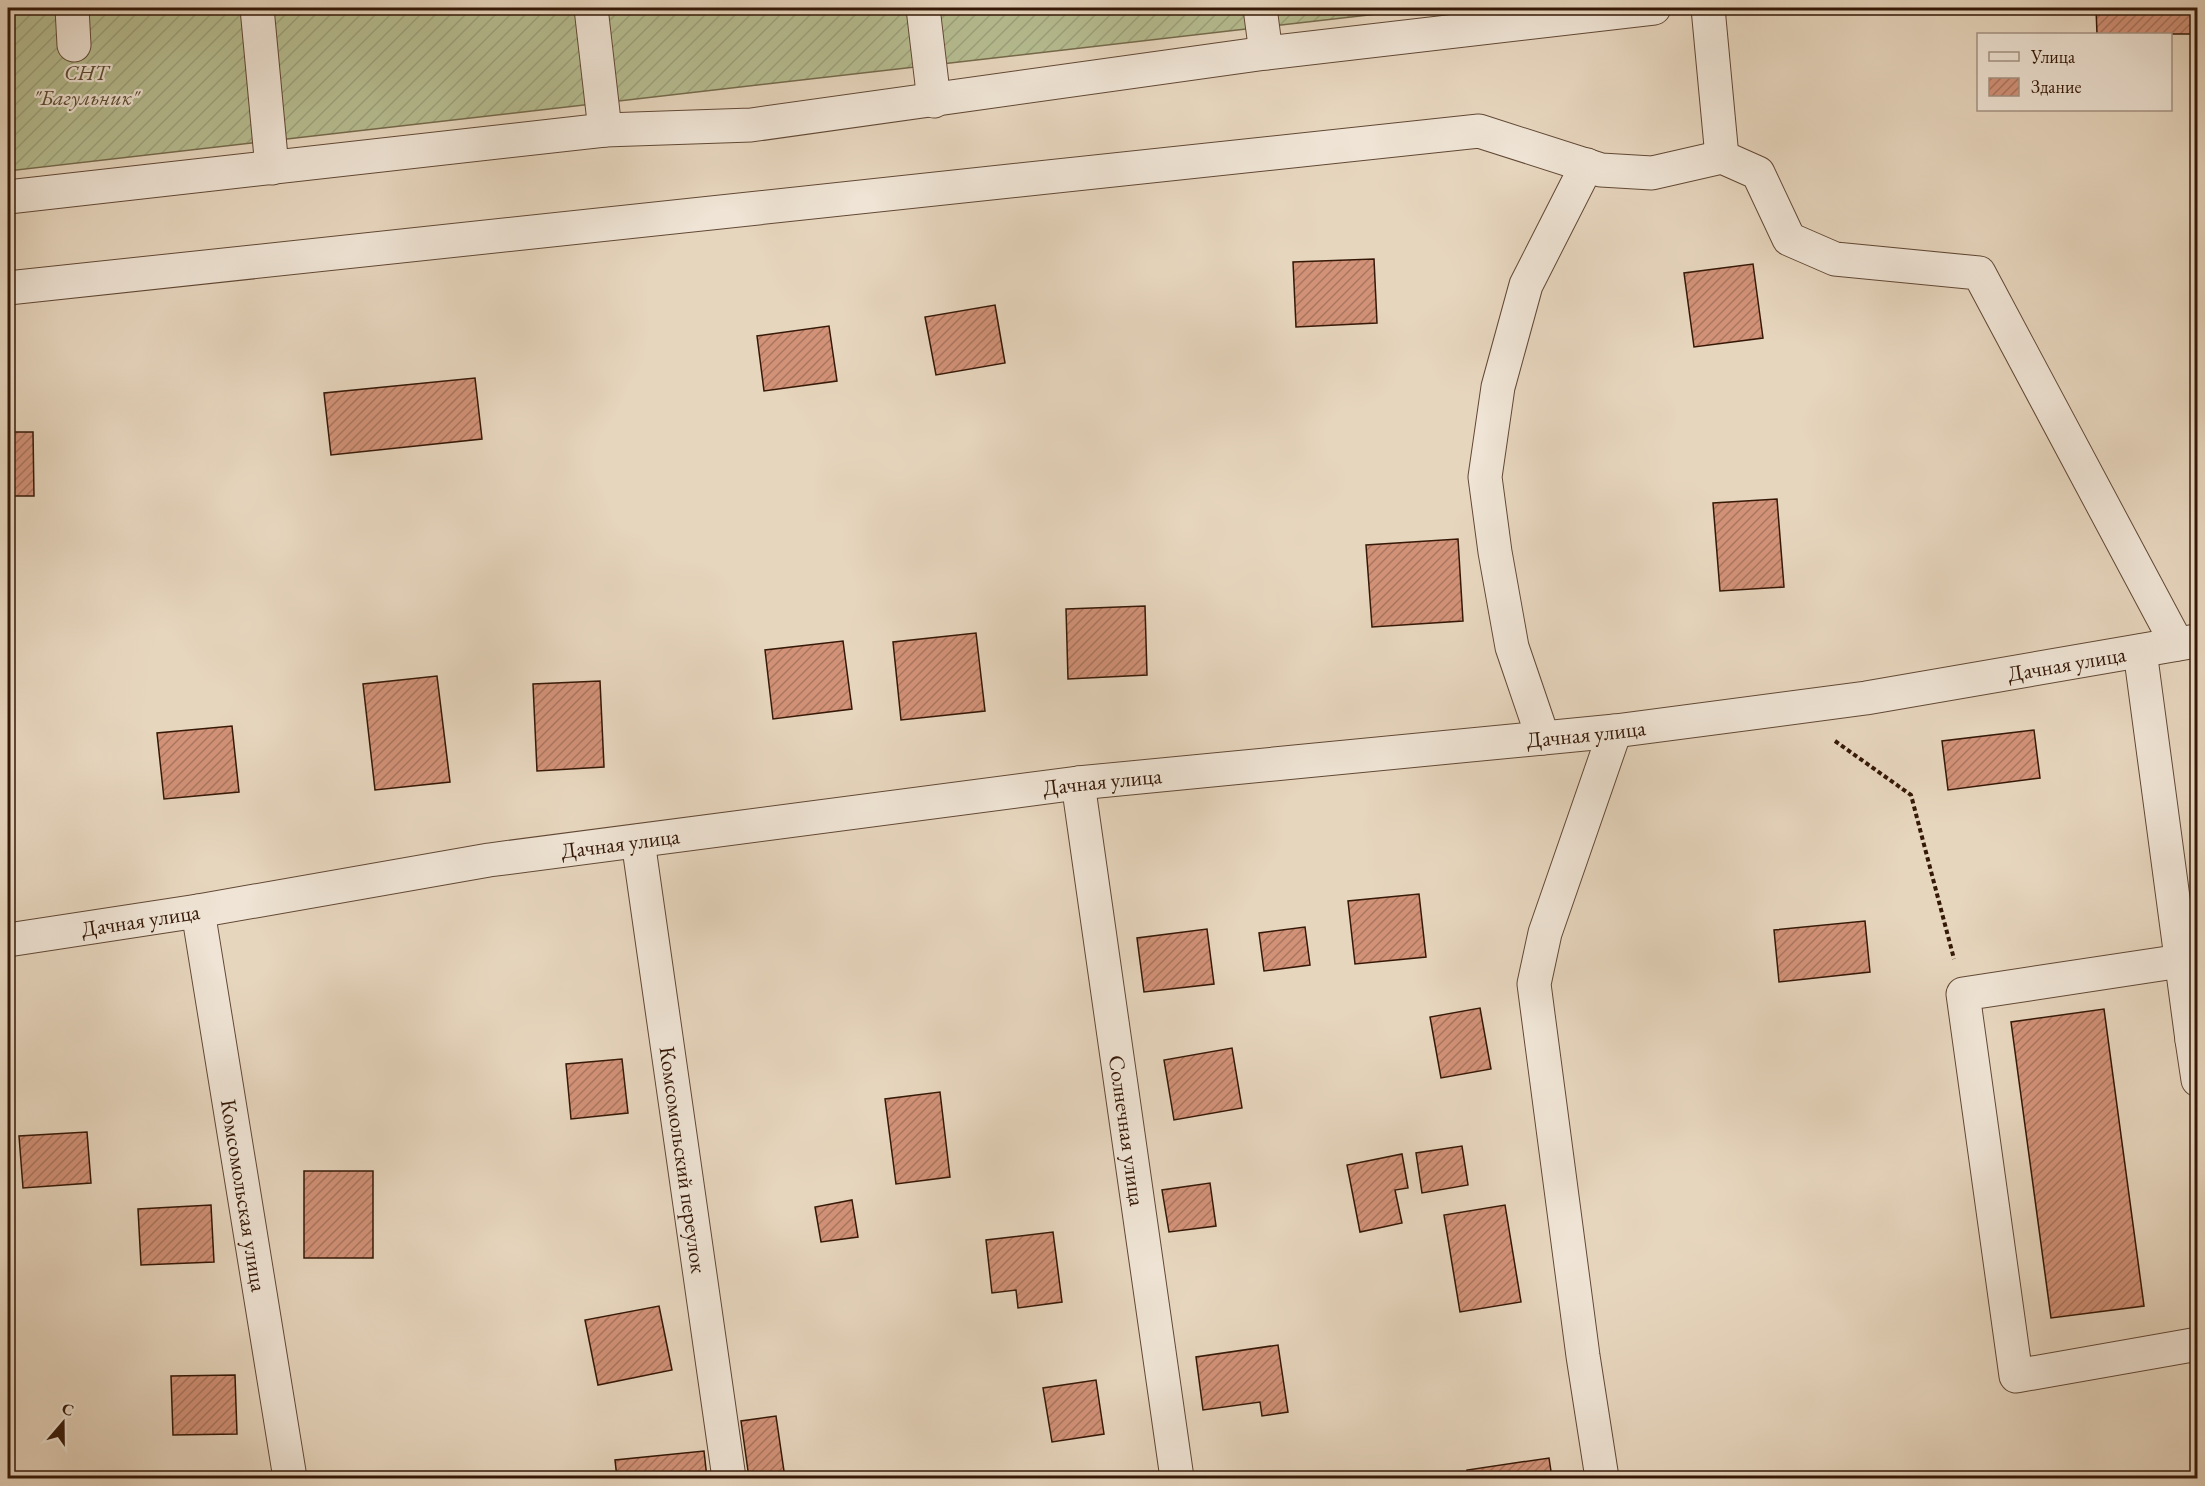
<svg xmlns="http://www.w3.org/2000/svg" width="2205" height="1486" font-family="'EB Garamond',serif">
	<defs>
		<pattern id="garden-furrows" width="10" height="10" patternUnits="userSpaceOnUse" patternTransform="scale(1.5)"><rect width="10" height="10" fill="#b6bd91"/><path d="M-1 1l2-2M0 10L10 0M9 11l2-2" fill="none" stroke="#9da27c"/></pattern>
		<pattern id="building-hatch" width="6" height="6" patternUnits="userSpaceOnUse" patternTransform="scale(1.5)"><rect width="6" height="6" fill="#d29278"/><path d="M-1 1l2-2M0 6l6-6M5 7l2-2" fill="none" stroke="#ab7660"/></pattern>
	</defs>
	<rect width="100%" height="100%" fill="#e7d6be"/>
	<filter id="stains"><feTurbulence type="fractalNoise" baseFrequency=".00333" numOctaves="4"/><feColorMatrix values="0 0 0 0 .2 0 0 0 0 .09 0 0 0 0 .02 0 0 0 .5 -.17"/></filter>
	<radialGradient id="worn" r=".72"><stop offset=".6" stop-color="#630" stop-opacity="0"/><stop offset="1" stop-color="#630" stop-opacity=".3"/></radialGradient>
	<path fill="url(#garden-furrows)" stroke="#766a4c" stroke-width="1.5" d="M8,8h1422l-1422,163z"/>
	<g fill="url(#building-hatch)" stroke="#351807" stroke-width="1.5">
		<path d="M2096,8h102v26h-101z"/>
		<path d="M1374,259l3,64 -81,4 -3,-65z"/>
		<path d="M1753,264l10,74 -69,9 -10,-74z"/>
		<path d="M995,305l10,58 -69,12 -11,-58z"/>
		<path d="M829,326l8,55 -73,10 -7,-55z"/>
		<path d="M475,378l7,61 -151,16 -7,-62z"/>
		<path d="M8,432h25l1,64h-26z"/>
		<path d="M1777,499l7,88 -64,4 -7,-88z"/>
		<path d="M1458,539l5,82 -91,6 -6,-82z"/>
		<path d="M1145,606l2,69 -79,4 -2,-70z"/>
		<path d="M976,633l9,78 -84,9 -8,-78z"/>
		<path d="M843,641l9,68 -79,10 -8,-69z"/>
		<path d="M437,676l13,106 -75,8 -12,-106z"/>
		<path d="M600,681l4,86 -67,4 -4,-87z"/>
		<path d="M232,726l7,66 -75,7 -7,-66z"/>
		<path d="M2034,730l6,48 -92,12 -6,-49z"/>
		<path d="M1419,894l7,63 -71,7 -7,-63z"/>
		<path d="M1865,921l5,51 -91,10 -5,-52z"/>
		<path d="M1305,927l5,38 -46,6 -5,-38z"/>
		<path d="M1207,929l7,55 -70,8 -7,-54z"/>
		<path d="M1480,1008l11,61 -50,9 -11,-61z"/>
		<path d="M2104,1009l40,297 -93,12 -40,-296z"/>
		<path d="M1232,1048l10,60 -68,12 -10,-60z"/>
		<path d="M622,1059l6,54 -57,6 -5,-55z"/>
		<path d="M940,1092l10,85 -54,7 -11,-85z"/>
		<path d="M87,1132l4,51 -68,5 -4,-52z"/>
		<path d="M1462,1146l6,39 -46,8 -6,-40z"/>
		<path d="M1402,1154l6,34 -13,2 7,33 -42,9 -13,-67z"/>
		<rect x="304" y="1171" width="69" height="87"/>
		<path d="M1210,1183l6,43 -47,6 -7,-42z"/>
		<path d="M852,1200l6,37 -37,5 -6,-35z"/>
		<path d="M211,1205l3,57 -73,3 -3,-56z"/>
		<path d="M1505,1205l16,97 -61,10 -16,-97z"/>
		<path d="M1053,1232l9,70 -44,6 -2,-18 -24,3 -6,-53z"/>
		<path d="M659,1306l13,64 -74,15 -13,-65z"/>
		<path d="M1278,1345l10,67 -26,4 -2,-14 -57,8 -7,-53z"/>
		<path d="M235,1375l2,59 -64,1 -2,-59z"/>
		<path d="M1096,1380l8,54 -52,8 -9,-54z"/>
		<path d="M776,1416l9,62h-36l-8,-57z"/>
		<path d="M704,1451l3,27h-90l-2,-18z"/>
		<path d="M1549,1458l3,20h-83l-2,-8z"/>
	</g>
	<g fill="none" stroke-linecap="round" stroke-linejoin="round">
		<g stroke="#624835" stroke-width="35">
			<g id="minor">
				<path d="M72,8l2,37"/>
				<path d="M257,8l15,160"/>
				<path d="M591,8l14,122"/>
				<path d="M923,8l11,93"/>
				<path d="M1260,8l6,45"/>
				<path d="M1708,8l14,149"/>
				<path d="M8,197l597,-67 146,-5 515,-72 388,-45"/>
				<path d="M8,288l1471,-157 122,39 51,3 70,-16 36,16 31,66 46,20 144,14 198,371"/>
				<path d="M2140,651l52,389h6"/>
				<path d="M1543,738l-31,-91 -17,-95 -10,-75 13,-90 28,-102 61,-120"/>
				<path id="s1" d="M1078,783l99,695"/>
				<path id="s2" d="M638,841l91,637"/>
				<path id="s3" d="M198,911l92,567"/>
				<path id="s4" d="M8,940l190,-29 291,-51 589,-77 537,-52 251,-33 330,-57"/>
				<path d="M2181,961l-218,33 53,382 182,-32"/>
				<path d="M2192,1040l6,40"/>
				<path d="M1602,1478l-19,-122 -49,-372 11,-51 70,-202"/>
			</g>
		</g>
		<path stroke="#351807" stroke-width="4" stroke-dasharray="4.5 3" stroke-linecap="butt" d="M1835,741l76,54 43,164"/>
		<use href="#minor" stroke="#efe4d5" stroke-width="33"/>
	</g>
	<g text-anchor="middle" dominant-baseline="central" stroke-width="4.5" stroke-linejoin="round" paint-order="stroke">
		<g font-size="22" font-style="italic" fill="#5c4a30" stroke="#efe4d5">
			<text x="86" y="72">СНТ<tspan x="86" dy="25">"Багульник"</tspan></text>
		</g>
		<g font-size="22" fill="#351807" stroke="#efe4d5">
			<text stroke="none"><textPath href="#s4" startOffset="2078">Дачная улица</textPath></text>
			<text stroke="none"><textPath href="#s4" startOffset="1592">Дачная улица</textPath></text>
			<text stroke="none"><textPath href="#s4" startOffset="1106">Дачная улица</textPath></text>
			<text stroke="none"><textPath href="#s4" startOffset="620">Дачная улица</textPath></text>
			<text stroke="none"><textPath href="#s4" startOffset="134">Дачная улица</textPath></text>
			<text stroke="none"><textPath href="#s1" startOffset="351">Солнечная улица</textPath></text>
			<text stroke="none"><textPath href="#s2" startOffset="322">Комсомольский переулок</textPath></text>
			<text stroke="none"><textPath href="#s3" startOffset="288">Комсомольская улица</textPath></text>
		</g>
	</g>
	<rect width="2205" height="1486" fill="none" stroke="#e7d6be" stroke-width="30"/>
	<rect x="9" y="9" width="2187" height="1468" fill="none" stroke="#351807" stroke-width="3"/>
	<rect x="15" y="15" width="2175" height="1456" fill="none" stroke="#351807" stroke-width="1.5"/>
	<rect x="1977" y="33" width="195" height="78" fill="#efe4d5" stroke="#a59283" stroke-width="1.5"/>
	<rect x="1989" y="52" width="30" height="9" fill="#efe4d5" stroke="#a59283" stroke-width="1.5"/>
	<text x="2031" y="63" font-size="18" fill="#351807">Улица</text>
	<rect x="1989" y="78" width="30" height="18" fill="url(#building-hatch)" stroke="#a59283" stroke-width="1.5"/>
	<text x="2031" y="93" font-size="18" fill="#351807">Здание</text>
	<g transform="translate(63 1423) rotate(20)" stroke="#efe4d5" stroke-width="4.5" paint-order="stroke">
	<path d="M0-4.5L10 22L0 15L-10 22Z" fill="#351807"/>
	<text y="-9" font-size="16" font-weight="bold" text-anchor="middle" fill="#351807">С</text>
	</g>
	<rect width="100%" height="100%" filter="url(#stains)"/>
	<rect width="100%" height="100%" fill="url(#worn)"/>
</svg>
